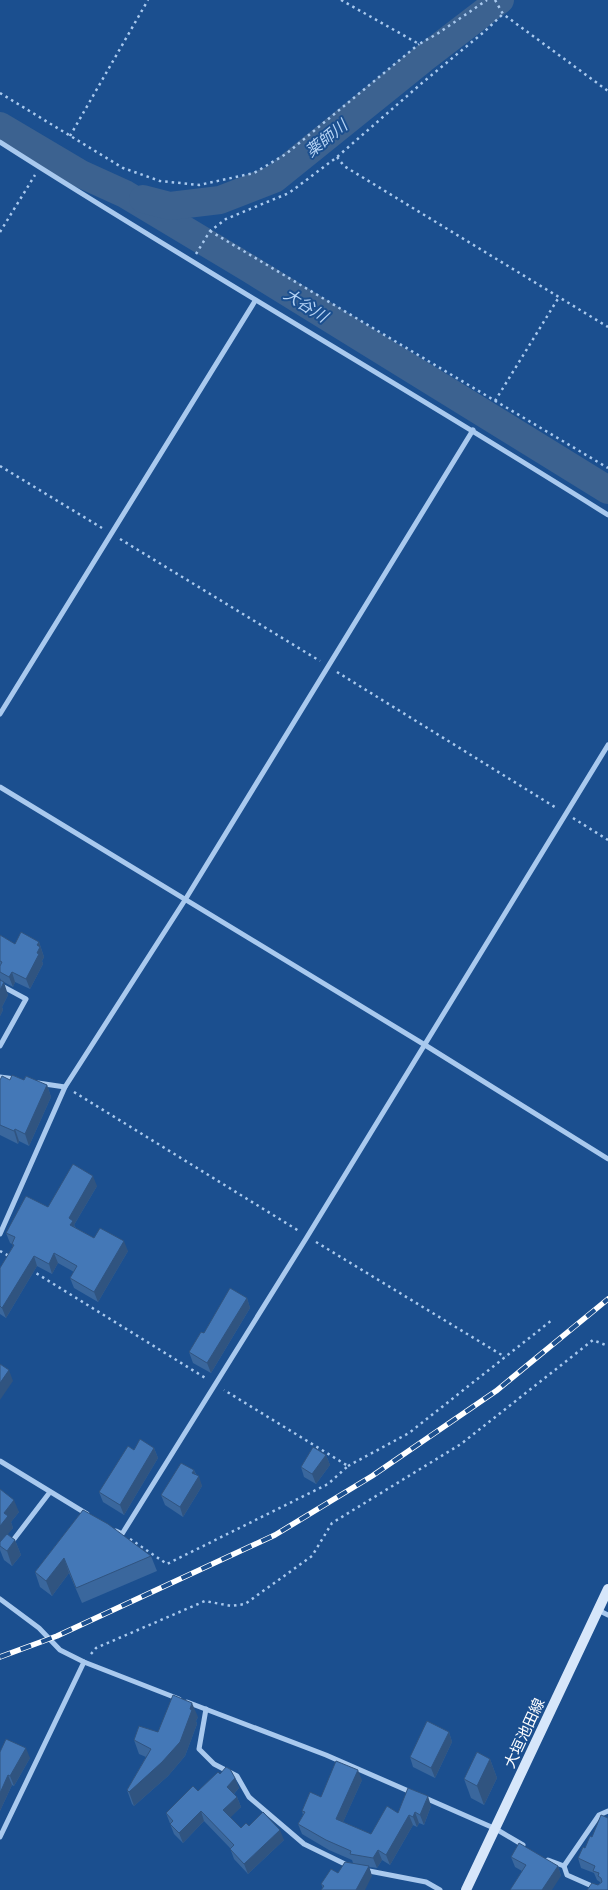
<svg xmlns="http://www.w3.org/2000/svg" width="608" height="1890" font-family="Ubuntu,'Noto Sans JP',sans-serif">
	<rect width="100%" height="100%" fill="#1b4f8f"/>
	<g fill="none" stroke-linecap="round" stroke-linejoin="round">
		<g stroke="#3c6290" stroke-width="28">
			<path d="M0,126l81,48 44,20 125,75 358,221"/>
			<path d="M143,199l27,7 50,-6 54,-21 149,-120 77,-59"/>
		</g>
		<g stroke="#a9c9ee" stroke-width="2.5" stroke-dasharray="2.5 4" stroke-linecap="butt">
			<path d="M341,0l78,44 18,-10 50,-34"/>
			<path d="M495,0l8,14 105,77"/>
			<path d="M0,93l123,75 37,13 39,4 55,-12 32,-19 133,-110"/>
			<path d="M70,136l78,-136"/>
			<path d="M337,157l7,9 264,161"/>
			<path d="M210,231l398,237"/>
			<path d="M0,232l35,-57"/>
			<path d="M196,254l14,-23 16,-12 63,-26 48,-36 85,-74 62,-51 19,-18"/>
			<path d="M495,401l64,-104"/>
			<path d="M0,466l102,62"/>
			<path d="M120,539l200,122"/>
			<path d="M337,672l221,137"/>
			<path d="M573,818l35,22"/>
			<path d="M74,1092l225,139"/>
			<path d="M316,1242l189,115"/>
			<path d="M0,1251l9,5"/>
			<path d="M31,1270l176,109"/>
			<path d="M348,1466l61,-33 143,-113"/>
			<path d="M130,1539l37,25 161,-80 20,-18 -124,-76"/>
			<path d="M91,1654l5,-6 109,-47 26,5 14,-2 67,-48 20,-33 129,-79 132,-104 15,6"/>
		</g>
		<g stroke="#a9c9ee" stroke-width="5">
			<path d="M0,142c200,128 407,246 608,373"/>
			<path d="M0,714l255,-413"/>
			<path d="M0,787l425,258 183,114"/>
			<path d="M0,985l26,14 -26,47"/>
			<path d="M0,1077l15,2"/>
			<path d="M38,1083l27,4"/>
			<path d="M0,1234l65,-147 120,-187 288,-470"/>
			<path d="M0,1461l87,53"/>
			<path d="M116,1531l6,3 185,-297 301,-492"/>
			<path d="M11,1543l39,-51"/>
			<path d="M0,1599l39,29 21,22 24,12 95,37"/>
			<path d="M598,1610l10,5"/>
			<path d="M187,1702l139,53 87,38"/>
			<path d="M206,1709l-7,40 15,15 23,12 12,21 55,47 45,22"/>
			<path d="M423,1797l73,32 27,16"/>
			<path d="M0,1837l84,-175"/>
			<path d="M548,1860l16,6"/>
			<path d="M564,1866l35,-51 9,-4"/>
			<path d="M564,1866l3,9 34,15"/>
			<path d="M364,1870l62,12 14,8"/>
		</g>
		<path stroke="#d6e6fa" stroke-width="10" d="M466,1890l142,-301"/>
		<g stroke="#fff" stroke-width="5.5">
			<path id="rail" d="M0,1657l57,-21 218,-101 97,-59 124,-85 112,-92"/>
		</g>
		<use href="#rail" stroke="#1b4f8f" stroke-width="4" stroke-dasharray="11" stroke-linecap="butt"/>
	</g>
	<g fill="#3a679d">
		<path d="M0,935l15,9 24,-2 5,15 -2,4 1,3 -13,25 -15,-7 -2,5 -11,-6 6,14 -6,12 1,3 -3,6v-36l1,1 -1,-3z"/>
		<path d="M0,1080h24l23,5 4,12 -22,49 -10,-5 -1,3 -18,-9z"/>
		<path d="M97,1186l-23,39 2,3 18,10 34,13 -30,51 -24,-14 -4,-10 4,-6 -16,-9 -6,11 -15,-8 -31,52 -6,-4v-46l13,-22 -1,-2 -2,-1 -4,-10 42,-26z"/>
		<path d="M247,1298l3,10 -39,65 -18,-10 -4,-11 15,-19z"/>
		<path d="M154,1448l4,10 -34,57 -21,-13 -4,-10z"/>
		<path d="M326,1455l4,10 -14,19 -12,-7 -3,-10z"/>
		<path d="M194,1470l8,16 -19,31 -18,-12 -4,-10z"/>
		<path d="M0,1489l19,23 -8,10 2,6 -6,6 8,6 6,15 -9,11 -8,-6 -4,-10z"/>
		<path d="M83,1510l68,46 6,15 -75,32 -13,-30 -17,23 -12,-9 -5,-15z"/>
		<path d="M198,1717l-2,4 1,3 -12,32 -17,20 -34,30 -2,-2 -5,-14 19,-33 -7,-3 -5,-14 24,-8z"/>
		<path d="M449,1732l3,10 -17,36 -22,-11 -3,-10z"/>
		<path d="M0,1752l30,6 -16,28 -2,-1 -12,26z"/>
		<path d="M490,1759l7,19 -13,27 -13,-7 -7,-19z"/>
		<path d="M220,1774l15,4 4,10 -5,6 3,3 4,10 -11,10 11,11 8,-2 35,14 -36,34 -14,-15 -4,-11 -26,-27 -21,22 -9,-9 -8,-21 32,-22z"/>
		<path d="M362,1780l-19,42 28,12 27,-21 33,-7 -7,19 -5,-2 -2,4 -4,-2 -23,40 -8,-5 -5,8 -8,-1 3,9 -49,12 -2,-4 32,-21 -1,-3 -23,-10 -27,-16 -4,-10 5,-9 -1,-4 19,-14z"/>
		<path d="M585,1848l23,42 -10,-5 2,-2v-1l-3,-2 -3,-7 -13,-5 -3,-10z"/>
		<path d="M511,1857l47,9 3,10 -39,-5 -7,-4z"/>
	</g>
	<g fill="#305480">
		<path d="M39,942l5,15 -2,4 1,3 -13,25 -4,-10 11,-26v-8z"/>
		<path d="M12,972l3,10 -2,5 -4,-10z"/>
		<path d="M4,982l4,13 -6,12 1,3 -3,6v-26z"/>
		<path d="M47,1085l4,12 -22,49 -4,-12z"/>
		<path d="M15,1129l4,12 -1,3 -4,-13z"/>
		<path d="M93,1176l4,10 -23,39 2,5 -6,-5 -1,-7z"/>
		<path d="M124,1241l4,10 -30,51 -4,-10z"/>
		<path d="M54,1253l4,10 -6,11 -3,-10z"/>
		<path d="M34,1256l3,10 -31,52 -4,-10z"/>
		<path d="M247,1298l3,10 -39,65 -4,-10z"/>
		<path d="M9,1370l4,11 -13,19v-17z"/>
		<path d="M154,1448l4,10 -34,57 -4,-10z"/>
		<path d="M326,1455l4,10 -14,19 -4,-10z"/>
		<path d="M194,1470l3,9 2,-3 3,10 -19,31 -3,-10z"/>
		<path d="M14,1500l5,12 -8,10 2,6 -9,11 -4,7v-20l4,-13z"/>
		<path d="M15,1540l6,15 -9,11 -5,-15z"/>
		<path d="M64,1558l5,15 -17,23 -6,-15z"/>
		<path d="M192,1703l6,14 -2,4 1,3 -12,32 -17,20 -34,30 -5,-14 61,-83z"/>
		<path d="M449,1732l3,10 -17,36 -4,-10z"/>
		<path d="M26,1748l4,10 -16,28 -4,-10z"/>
		<path d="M490,1759l7,19 -13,27 -7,-19z"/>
		<path d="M358,1770l4,10 -22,49 -4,-10z"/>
		<path d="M8,1775l4,10 -12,26v-18z"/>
		<path d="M235,1778l4,10 -8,9 -4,-10z"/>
		<path d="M428,1796l3,10 -7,19 -4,-10z"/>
		<path d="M237,1797l4,10 -14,14 -4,-11z"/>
		<path d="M201,1811l3,10 -21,22 -4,-10z"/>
		<path d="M415,1812l4,11 -2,4 -4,-10z"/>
		<path d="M409,1815l4,10 -23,40 -4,-10z"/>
		<path d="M280,1830l4,10 -36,34 -4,-10z"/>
		<path d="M378,1850l4,10 -5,8 -4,-10z"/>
		<path d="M369,1866l3,10 -7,14h-9z"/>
		<path d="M558,1866l3,10 -9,14h-10z"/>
	</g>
	<g fill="#4478b7" stroke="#305480">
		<path d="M21,932l18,10 -2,3 3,2 -3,6 2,1 -13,25 -14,-7 -3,5 -9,-5v-6l2,-4 -2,-1v-26l15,9z"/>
		<path d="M0,980l4,2 -4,8z"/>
		<path d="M12,1075l12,5 2,-4 21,9 -22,49 -10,-5 -1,2 -14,-6v-45l2,-4 8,4z"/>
		<path d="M73,1164l20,12 -24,42 4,3 -3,4 24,13 6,-10 24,13 -30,51 -24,-14 7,-12 -23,-13 -5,11 -15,-8 -32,52 -2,-2v-38l14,-23 -2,-1 3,-7 -9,-4 20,-37 22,11z"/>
		<path d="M230,1288l17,10 -40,65 -18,-11 12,-20 3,1z"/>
		<path d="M0,1364l9,6 -9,13z"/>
		<path d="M140,1439l14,9 -34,57 -21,-13 29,-46 6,4z"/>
		<path d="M313,1447l13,8 -14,19 -11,-7z"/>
		<path d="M181,1463l13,7 -2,3 7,3 -19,31 -19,-12z"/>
		<path d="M0,1489l14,11 -10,13 4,3 -8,10z"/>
		<path d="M83,1510l25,14 43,32 -75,32 -12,-30 -18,23 -11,-9z"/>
		<path d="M7,1534l8,6 -8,11 -7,-5v-4z"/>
		<path d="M173,1695l19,8 -2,6 2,1 -12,32 -18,20 -33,30 -2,-2 24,-41 -17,-9 5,-14 19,6z"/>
		<path d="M427,1721l22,11 -18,36 -21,-11z"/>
		<path d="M6,1739l20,9 -16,28 -2,-1 -8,18v-41z"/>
		<path d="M477,1752l13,7 -13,27 -13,-7z"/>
		<path d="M336,1761l22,9 -22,49 35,15 16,-28 11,7 10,-25 20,8 -8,19 -5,-3 -2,5 -4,-2 -23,40 -8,-5 -5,8 -23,-4 1,-3 -25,-11 -28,-16 7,-12 -3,-1 8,-19 11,5z"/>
		<path d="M226,1767l4,2 5,9 -8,9 10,10 -14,13 18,18 5,-5 3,3 14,-14 17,18 -36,34 -14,-15 4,-4 -33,-34 -22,22 -9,-9 3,-3 -7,-8 27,-27 5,5 20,-19 2,2z"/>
		<path d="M601,1815l7,3v72h-21l5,-7 6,2 4,-3 -1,-4 -3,-2 1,-3 -6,-2 2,-5 -17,-8 5,-11 2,1 5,-12 2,1z"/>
		<path d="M519,1843l39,23 -16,24h-32l16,-25 -15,-8z"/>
		<path d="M345,1862l24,4 -13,24h-35l3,-4 -3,-2 10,-15 7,4z"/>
	</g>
	<g text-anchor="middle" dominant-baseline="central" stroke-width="4" stroke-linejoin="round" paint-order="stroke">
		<g font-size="15" fill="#fff" stroke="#1b4f8f">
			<text transform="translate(524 1733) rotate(-65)">大垣池田線</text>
		</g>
		<g font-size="16" font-style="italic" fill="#b5d3f5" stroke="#1b4f8f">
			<text transform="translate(326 138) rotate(-39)">薬師川</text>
			<text transform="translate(306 305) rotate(32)">大谷川</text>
		</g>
	</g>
</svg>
